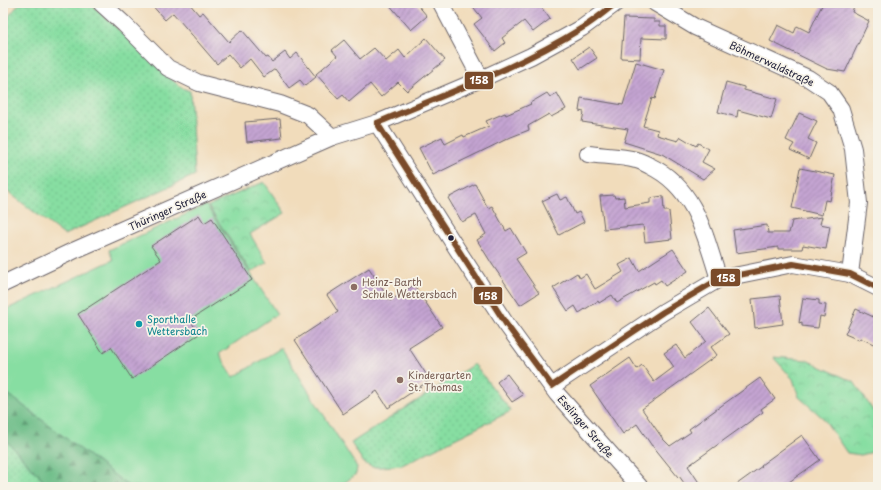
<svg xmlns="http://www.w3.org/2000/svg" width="881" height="490" font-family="'Playpen Sans',sans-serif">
	<defs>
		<pattern id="grass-dots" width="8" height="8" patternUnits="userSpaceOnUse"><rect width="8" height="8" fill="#87dea2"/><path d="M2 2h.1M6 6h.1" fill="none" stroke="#74be8c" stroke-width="1.8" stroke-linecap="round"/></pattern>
		<pattern id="forest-firs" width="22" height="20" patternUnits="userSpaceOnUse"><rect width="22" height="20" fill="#6dbd88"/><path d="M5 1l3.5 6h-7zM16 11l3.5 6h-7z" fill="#599970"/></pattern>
		<pattern id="park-crowns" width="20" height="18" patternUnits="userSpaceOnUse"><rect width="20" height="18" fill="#87dea2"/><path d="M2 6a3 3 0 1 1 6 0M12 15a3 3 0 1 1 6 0" fill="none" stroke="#74be8c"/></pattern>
		<pattern id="building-hatch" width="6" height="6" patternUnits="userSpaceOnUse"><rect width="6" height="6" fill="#c4a4d2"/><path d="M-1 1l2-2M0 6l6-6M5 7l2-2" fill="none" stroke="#9f85ac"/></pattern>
	</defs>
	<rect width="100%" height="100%" fill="#f7f3e8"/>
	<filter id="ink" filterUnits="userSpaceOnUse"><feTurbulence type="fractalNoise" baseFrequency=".025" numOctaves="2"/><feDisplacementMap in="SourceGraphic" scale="8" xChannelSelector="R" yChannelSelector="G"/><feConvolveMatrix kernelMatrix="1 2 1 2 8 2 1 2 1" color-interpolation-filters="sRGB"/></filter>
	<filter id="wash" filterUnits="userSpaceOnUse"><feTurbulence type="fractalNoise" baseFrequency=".012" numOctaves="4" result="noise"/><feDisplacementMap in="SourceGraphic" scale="16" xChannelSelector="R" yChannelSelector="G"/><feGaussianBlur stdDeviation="0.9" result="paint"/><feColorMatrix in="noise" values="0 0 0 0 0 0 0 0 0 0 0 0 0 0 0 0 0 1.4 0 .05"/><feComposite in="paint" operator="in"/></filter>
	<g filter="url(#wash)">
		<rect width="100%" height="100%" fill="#f1dcbb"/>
		<g fill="url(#grass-dots)" stroke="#54806e">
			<path d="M20,3h70l90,84 10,4 5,84 -131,60 -61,-47v-165z"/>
			<path d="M474,364l37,47 -109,54 -21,2h-9l-8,-4 -13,-20z"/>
			<path d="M3,437l46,50h-46z"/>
		</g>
		<path fill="url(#forest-firs)" stroke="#487062" d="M3,390l127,97h-81l-46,-50z"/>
		<g fill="url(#park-crowns)" stroke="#54806e">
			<path d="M264,182l21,31 -35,21 17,29 -16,9 -43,-66z"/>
			<path d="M773,357l33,3 48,22 24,36v28l-5,6 -12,3 -14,-2 -23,-34 -25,-22 -6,-18z"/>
		</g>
		<path fill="#87dea2" stroke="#54806e" d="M206,205l71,109 -58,40 15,23 47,-29 76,119 -1,7 -17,13h-209l-127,-97v-79l110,-51 -4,-10z"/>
		<g id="blocks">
			<g fill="url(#building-hatch)">
				<path d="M150,3h39l10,12 4,-3 26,30 13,-12 24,28 2,-1 4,5 13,-10 5,7 7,-6 19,24 -11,9 -5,-6 -11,8 -14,-19 -11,8 -14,-18 -10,9 -12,-14 -11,10 -44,-51 -8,7z"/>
				<path d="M388,3h28l11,13 -16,14z"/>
				<path d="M470,3h68l12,16 -17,13 -9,-11 -22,17 3,5 -10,8 -21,-27 8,-6z"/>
				<path d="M823,3h25l6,3 -2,6 17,9 -24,51 -18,-3 -57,-28 8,-16 16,8 3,-7 12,6z"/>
				<path d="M624,18l30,1v3h6v4h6v13l-25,-1 -1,21 -19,-1z"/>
				<path d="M426,38l19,22 -38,31 -9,-9 -17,15 -11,-13 -21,18 -6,-7 -5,4 -22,-25 21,-18 -5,-6 12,-10 16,19 14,-11 12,13 13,-11 6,8z"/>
				<path d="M589,47l8,11 -17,11 -7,-11z"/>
				<path d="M636,62l28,8 -9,29 -3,-1 -9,28 15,4 -1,5 21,6 3,-4 15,9 2,-3 11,6 -7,13 13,7 -12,10 -41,-25 -38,-12 4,-13 -46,-7 2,-10 -5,-1 2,-13 42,7z"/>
				<path d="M726,82l18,5v3l33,9 -6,20 -33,-9 -1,7 -19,-5z"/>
				<path d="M547,93l3,4 7,-4 9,16 -15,8 -2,-3 -21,12 1,4 -18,7 -78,38 -14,-27 23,-11 3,7 18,-9 1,2 25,-11 -3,-5 19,-8 1,2 25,-11 -1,-1z"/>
				<path d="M799,113l18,8 -9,18 8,4 -7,16 -19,-9 4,-6 -8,-4z"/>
				<path d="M280,119l2,19 -35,4 -2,-20z"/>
				<path d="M800,168l35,7 -5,26 -5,-1 -3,15 -30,-7z"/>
				<path d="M475,184l13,24 4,-2 14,25 5,-3 15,25 -10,6 23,34 -19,12 -28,-41 -15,-24 9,-6 -10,-19 -14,7 -14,-24z"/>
				<path d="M557,194l3,6 7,-3 8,17 4,-2 5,10 -25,13 -17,-34z"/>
				<path d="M614,195l1,3 9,-1 1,10 25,-4v-5l13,-2 1,15h5l3,28 -27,3 -2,-17 -39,4 -4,-33z"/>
				<path d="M199,215l5,8 8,-5 40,62 -62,40 9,14 -67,45 -21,-32 -8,6 -25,-39 83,-54 -10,-14z"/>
				<path d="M822,217l-2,7 10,2 -4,23 -23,-4 -1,4h-24v-2l-42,6 -3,-23 34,-5 1,8h21l3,-12z"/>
				<path d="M673,249l15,22 -23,15 -4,-6 -6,4 -1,-2 -37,21 -5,-8 -13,8 -1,-2 -19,12 -4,-7 -7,5 -15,-23 24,-15 3,5 6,-4 9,15 28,-17 -4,-7 13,-7 7,13z"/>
				<path d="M369,268l21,33 24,-16 28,42 -33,21 21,32 -42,28 -11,-17 -34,23 -48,-74 43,-28 -11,-17z"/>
				<path d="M780,296l3,28 -28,4 -3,-29z"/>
				<path d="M803,298l16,2v4l7,1 -2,12 -4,-1 -2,12 -16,-2v-4l-3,1z"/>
				<path d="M709,308l20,26 -18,13 6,8 -75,54 21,30 7,7 21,-14 -2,-3 71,-51 15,21 -14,10 2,3 -75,54 14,21h-15l-8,-11 -1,1 -25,-31h-1l-15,-22 -14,10 -33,-48 40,-28 7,11 5,-4 12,17 20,-15 -10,-14 12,-8 9,13 21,-17 -14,-19z"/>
				<path d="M856,309l22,10v27l-18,-8 -1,2 -14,-6z"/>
				<path d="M507,374l16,21 -11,7 -15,-20z"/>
				<path d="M802,435l18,25 -38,27h-49l29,-21 -1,-1z"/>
			</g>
		</g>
	</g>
	<g filter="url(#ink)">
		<use href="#blocks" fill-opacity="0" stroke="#6a6368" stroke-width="1"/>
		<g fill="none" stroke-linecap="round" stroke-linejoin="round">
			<g stroke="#6a6368" stroke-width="18">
				<g id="minor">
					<path d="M101,3l23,21 44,44 31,15 81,21 28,11 24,22"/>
					<path d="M441,3l40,76"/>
					<path d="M655,3l40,24 113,51 21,14 12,17 12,40 6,54 -9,71"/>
					<path d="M377,123l80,126 49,75 51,70 83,93"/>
					<path d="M588,154c15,2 34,2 48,6 5,1 10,4 14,6 46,22 55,70 69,113"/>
					<path d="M3,284l70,-33 259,-114 45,-14 104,-44 50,-23 51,-28 34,-25"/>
					<path d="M552,386l111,-74 56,-33 74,-15 57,10 28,14"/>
				</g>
			</g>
			<use href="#minor" stroke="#fff" stroke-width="16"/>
			<g stroke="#f7f3e8" stroke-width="9">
				<path id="bus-1" d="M616,3c-11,8 -22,18 -34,25 -64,40 -136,66 -205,95l129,201 46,62 111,-74 56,-33 74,-15 57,10 28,14"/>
			</g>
			<use href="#bus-1" stroke="#7a4b2a" stroke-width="6"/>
		</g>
	</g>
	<circle fill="#22223b" stroke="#f7f3e8" stroke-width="1.5" cx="451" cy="238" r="3.5"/>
	<g fill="#8d6e63" stroke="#f7f3e8" stroke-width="1.5">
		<circle cx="354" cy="287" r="4"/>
		<circle cx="400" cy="380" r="4"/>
	</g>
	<circle fill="#0f9aa8" stroke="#f7f3e8" stroke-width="1.5" cx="139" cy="324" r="4"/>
	<g text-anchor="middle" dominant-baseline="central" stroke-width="3.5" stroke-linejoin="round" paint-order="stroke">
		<g font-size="10" fill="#22223b" stroke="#f7f3e8">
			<text transform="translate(772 63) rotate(25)">Böhmerwaldstraße</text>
			<text transform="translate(167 210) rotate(-24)">Thüringer Straße</text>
			<text transform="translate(586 426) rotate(49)">Esslinger Straße</text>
		</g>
		<g font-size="10" fill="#785e54" stroke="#f7f3e8" text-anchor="start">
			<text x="362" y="281">Heinz-Barth<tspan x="362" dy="12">Schule Wettersbach</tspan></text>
			<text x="408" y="374">Kindergarten<tspan x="408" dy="12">St. Thomas</tspan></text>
		</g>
		<g font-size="10" fill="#0d838f" stroke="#f7f3e8" text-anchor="start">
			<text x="147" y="318">Sporthalle<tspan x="147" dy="12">Wettersbach</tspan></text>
		</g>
	</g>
	<g stroke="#f7f3e8" stroke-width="1.5">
		<rect x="464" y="71" width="30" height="19" rx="4" fill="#7a4b2a"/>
		<rect x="710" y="268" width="31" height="19" rx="4" fill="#7a4b2a"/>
		<rect x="473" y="286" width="30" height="19" rx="4" fill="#7a4b2a"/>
	</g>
	<g font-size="11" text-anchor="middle" font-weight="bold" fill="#fff">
		<text x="479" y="84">158</text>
		<text x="726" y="282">158</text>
		<text x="488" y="300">158</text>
	</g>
	<rect width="881" height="490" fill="none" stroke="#f7f3e8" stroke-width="16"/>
</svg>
